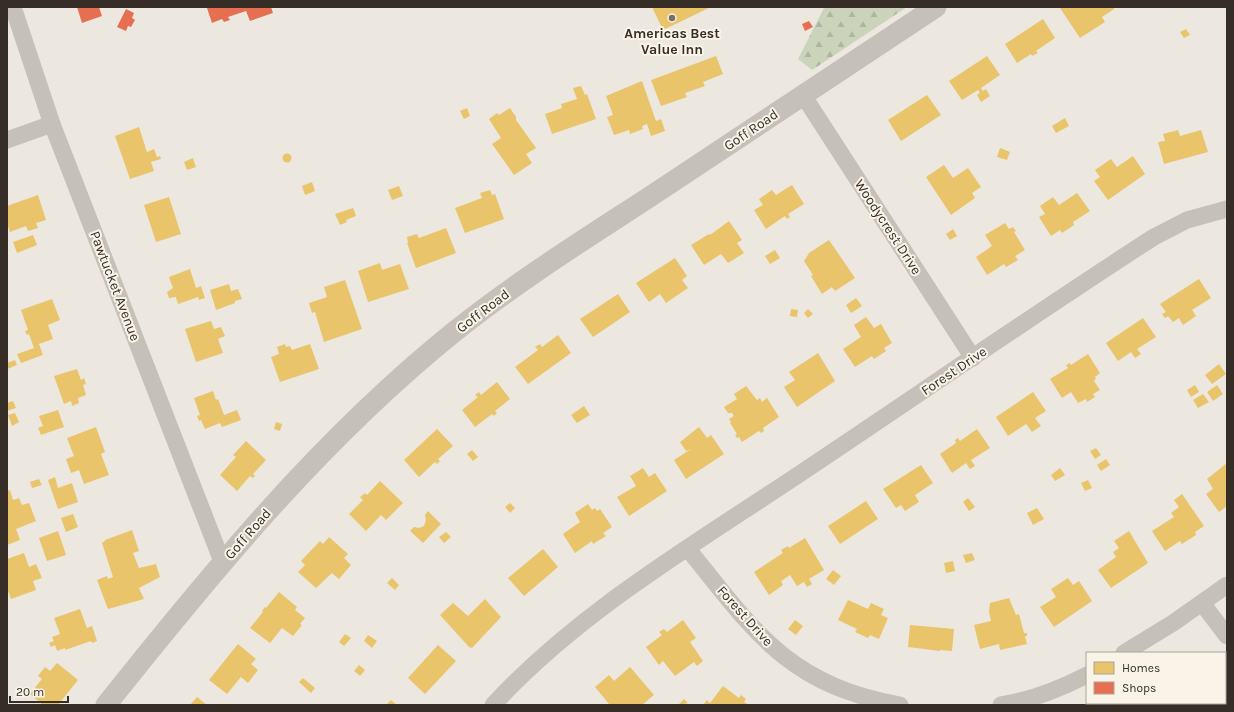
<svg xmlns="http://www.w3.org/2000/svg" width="1234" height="712" font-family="Karla,sans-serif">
	<defs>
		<pattern id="forest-firs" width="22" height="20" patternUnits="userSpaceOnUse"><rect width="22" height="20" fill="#cbd3ba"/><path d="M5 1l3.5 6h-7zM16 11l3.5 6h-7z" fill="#afb5a0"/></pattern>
	</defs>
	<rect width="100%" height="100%" fill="#ece8e0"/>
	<path fill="url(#forest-firs)" d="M827,7h80l-95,63 -14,-11 26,-51z"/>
	<g fill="#e9c46a">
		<path d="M652,7h59l-48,23z"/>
		<path d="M1113,7l1,2 -12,8 3,5 -25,16 -20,-30z"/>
		<path d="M1043,19l12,19 -19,13 2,2 -6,3 -1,-2 -14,9 -12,-19z"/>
		<path d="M1186,29l4,6 -6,3 -4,-6z"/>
		<path d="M716,56l7,18 -20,8 2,4 -20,7 2,4 -26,9 -10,-26z"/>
		<path d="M987,56l13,19 -19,13 2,3 3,-2 4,7 -9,6 -4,-7 3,-2 -2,-3 -16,10 -13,-19z"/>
		<path d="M642,81l14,40 5,-2 4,12 -14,5 -4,-12 -5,2 1,3 -13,5 -1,-4 -15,5 -7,-18 6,-2 -7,-19z"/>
		<path d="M581,86l4,9 2,-1 9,25 -44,15 -7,-20 17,-6 -1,-4 16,-5 -4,-11z"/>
		<path d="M927,95l14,20 -40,26 -13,-21z"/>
		<path d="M467,108l3,8 -6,3 -4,-8z"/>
		<path d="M510,108l6,9v3l20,28 -10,6 6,9 -18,12 -22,-31 9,-6 -12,-19 8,-6 2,2z"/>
		<path d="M1065,118l4,8 -13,7 -4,-7z"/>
		<path d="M139,127l8,25 7,-3 3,8 3,-1 1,3 -10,3 3,9 -24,8 -15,-43z"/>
		<path d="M1178,130l2,6 21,-6 7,22 -44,12 -6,-22 7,-1 -2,-7z"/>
		<path d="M1000,148l10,4 -3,8 -10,-3z"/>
		<circle cx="287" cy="158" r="4.5"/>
		<path d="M1133,156l12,18 -37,26 -14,-19 6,-4 -5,-7 16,-11 6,8z"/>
		<path d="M193,158l3,9 -9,3 -3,-8z"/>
		<path d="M944,165l9,13 15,-10 13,19 -9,6 3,5 -24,17 -25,-38z"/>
		<path d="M312,182l3,9 -10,4 -3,-9z"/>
		<path d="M792,185l12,19 -16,10 2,3 -3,2 -2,-3 -19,13 -12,-19 9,-5 -4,-6 13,-9 4,5z"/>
		<path d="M399,186l4,10 -11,4 -4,-10z"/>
		<path d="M490,190l2,5 3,-1 9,25 -39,14 -10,-25 27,-10 -2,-5z"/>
		<path d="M1077,193l13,18 -17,11 1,3 -12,8 -2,-3 -9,6 -12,-19 6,-3 -5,-8 13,-9 6,8z"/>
		<path d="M38,195l8,25 -10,3 2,5 -10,3 -2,-5 -16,6 -3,-10v-16z"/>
		<path d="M169,197l12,37 -25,8 -12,-37z"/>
		<path d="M353,208l3,8 -10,4 1,2 -7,3 -5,-11z"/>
		<path d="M729,221l13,19 -5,3 7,10 -16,10 -7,-9 -17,11 -13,-20 18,-11 1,1z"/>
		<path d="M1005,223l4,6 4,-2 3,4 -2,1 11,18 -10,6 3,4 -12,7 -2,-3 -17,11 -11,-18 16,-11 -7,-11z"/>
		<path d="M446,228l10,25 -40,15 -9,-25h1l-1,-6 10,-3 2,4z"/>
		<path d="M953,229l4,7 -7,4 -4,-6z"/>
		<path d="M33,235l4,10 -20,8 -4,-11z"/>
		<path d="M829,240l26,38 -20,13 -3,-4 -10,7 -11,-18 2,-1 -9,-14 5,-8z"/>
		<path d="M775,250l5,8 -10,6 -5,-8z"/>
		<path d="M675,258l12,18 -5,4 6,8 -22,15 -6,-9 -11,8 -13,-19z"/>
		<path d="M380,263l2,7 18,-6 9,25 -41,13 -10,-31z"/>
		<path d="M190,269l6,19 5,-2 4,12 -6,2 -1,-3 -20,7 -2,-7 -7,1 -2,-6 6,-4 -4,-11z"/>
		<path d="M1199,279l12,19 -19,12 4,6 -13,9 -4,-7 -6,4 -5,-6 -3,2 -3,-4 4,-2 -6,-8z"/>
		<path d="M345,280l17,49 -38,13 -9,-30 -3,1 -3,-10 18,-6 -3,-10z"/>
		<path d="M229,284l2,7 7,-2 4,10 -7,2v2l-19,7 -6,-20z"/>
		<path d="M618,294l12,18 -37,25 -13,-18z"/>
		<path d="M856,298l6,8 -11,7 -5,-8z"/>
		<path d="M52,299l8,21 -12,5 5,14 -14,5 4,11 -22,8 -4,-9 17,-6 -5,-14 -2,1 -2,-4 3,-1 -7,-20z"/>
		<path d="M791,309l7,1 -1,7 -7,-1z"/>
		<path d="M808,309l5,5 -5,4 -4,-5z"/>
		<path d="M866,317l8,11 7,-4 11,19 -8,5 2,3 -12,8 -2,-3 -17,11 -12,-18 18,-12 -7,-12z"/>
		<path d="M1143,318l13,19 -19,12 4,5 -6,4 -4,-6 -13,9 -12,-18z"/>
		<path d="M211,321l3,8 7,-2 4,9 -7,3 5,14 -27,9 -11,-33z"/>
		<path d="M558,335l13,18 -43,31 -13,-17 23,-17 -3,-3 5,-3 2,3z"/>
		<path d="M285,344l1,3 4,-1 2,4 18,-6 9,25 -39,13 -9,-25 8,-3 -2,-7z"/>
		<path d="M818,353l17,28 -38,26 -13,-20 11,-7 -6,-8z"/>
		<path d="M1088,354l12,19 -5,4 1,2 -2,2 6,9 -7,4 2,3 -8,5 -1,-3 -8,4 -7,-11 -9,6 -12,-19 18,-11 -2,-3 4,-2 1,2z"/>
		<path d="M15,360l2,5 -10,4v-6z"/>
		<path d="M1219,364l7,10 -14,10 -7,-9z"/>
		<path d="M77,369l4,11 3,-2 2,6 -3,1 3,10 -8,3 1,5 -7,3 -1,-5 -7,3 -10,-28z"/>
		<path d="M497,382l13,17 -15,12 2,2 -3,3 -2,-2 -17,13 -13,-17 16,-13 -3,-2 4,-3 2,3z"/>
		<path d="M1195,385l4,7 -8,5 -4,-7z"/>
		<path d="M1217,385l6,9 -10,7 -6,-9z"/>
		<path d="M746,386l11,14 3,-2 2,4 5,-4 12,19 -16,11 1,3 -3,2 -2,-2 -17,11 -3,-5 -2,1 -2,-3 2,-1 -7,-11 1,-1 -2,-3 5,-3 2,3 -4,-6h-4l-4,-6 13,-8 -3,-5z"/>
		<path d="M213,391l3,9 2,-1 6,16 13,-5 4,10 -19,7 -2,-4 -15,6 -4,-9 -2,1 -2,-5 3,-1 -6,-17z"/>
		<path d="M1033,392l13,19 -11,7 6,8 -9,6 -6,-8 -18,12 -12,-19z"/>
		<path d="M1203,394l6,8 -11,6 -5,-8z"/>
		<path d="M13,401l3,7 -9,3v-8z"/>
		<path d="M584,406l6,9 -13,8 -6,-8z"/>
		<path d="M58,410l6,17 -23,8 -3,-7 5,-2 -4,-10z"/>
		<path d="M15,413l4,9 -7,4 -4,-11z"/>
		<path d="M276,422l6,2 -2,7 -6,-2z"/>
		<path d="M96,427l9,25 -4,2 8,21 -25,9 -5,-14 -8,3 -5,-14 8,-3 -7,-18z"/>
		<path d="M699,427l8,11 4,-3 13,19 -38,25 -12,-19 17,-11 -5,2 -6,-9z"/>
		<path d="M437,429l16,17 -15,13 2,2 -3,3 -2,-2 -16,15 -15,-17z"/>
		<path d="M977,429l13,19 -19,12 4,6 -5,3 -4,-6 -14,10 -12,-19 16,-11 -1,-3 3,-2 2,3z"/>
		<path d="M246,441l20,19 -13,14 2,2 -2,2 -3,-2 -13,15 -17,-16 16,-18 -3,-2z"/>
		<path d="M1096,448l5,7 -6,4 -5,-8z"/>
		<path d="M472,450l6,7 -5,4 -6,-7z"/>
		<path d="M1106,459l4,6 -9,6 -4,-6z"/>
		<path d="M1227,463v43l-8,6 -13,-18 7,-5 -6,-10z"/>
		<path d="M921,465l12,18 -18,12 4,7 -14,9 -4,-6 -5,3 -13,-19z"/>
		<path d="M643,468l6,9 6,-4 12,18 -38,25 -12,-19 19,-11 -6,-10z"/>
		<path d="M1060,468l5,7 -10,6 -4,-6z"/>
		<path d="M55,477l3,11 14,-5 6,19 -20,7 -10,-29z"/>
		<path d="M39,479l3,6 -10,3 -2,-6z"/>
		<path d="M1088,480l4,8 -7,3 -4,-8z"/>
		<path d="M380,481l23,22 -17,17 -5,-5 -15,16 -17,-17 14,-14 -3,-3 5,-4 2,2z"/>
		<path d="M10,490l3,10 6,-2 3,7 7,-2 7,18 -20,8 4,11 -13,5v-54z"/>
		<path d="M1182,494l22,32 -9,6 1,3 -14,9 -2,-3 -15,10 -13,-20 22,-14 -3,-4 8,-6 -5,-7z"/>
		<path d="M968,498l7,9 -6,4 -6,-9z"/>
		<path d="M866,501l12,18 -38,25 -12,-18z"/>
		<path d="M510,503l5,5 -5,5 -5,-6z"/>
		<path d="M588,504l4,6 3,-2 2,3 3,-2 12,18 -9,6 3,3 -13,8 -1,-3 -17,12 -12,-19 17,-12 -5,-9z"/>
		<path d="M1037,508l7,11 -11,6 -6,-12z"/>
		<path d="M428,511l13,13 -18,19 -13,-12 4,-4 5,1 5,-2 2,-6 -1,-5z"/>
		<path d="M73,514l5,13 -12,5 -5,-14z"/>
		<path d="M132,530l7,21 -6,2 6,15 17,-4 4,13 -21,11 5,11 -36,10 -11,-29 10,-4 1,3 5,-2 -11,-34 3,-2v-1z"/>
		<path d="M58,531l8,24 -19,6 -8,-23z"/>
		<path d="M1129,531l19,32 -37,25 -13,-18 18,-13 -3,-5 6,-4 -5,-7z"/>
		<path d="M446,532l5,5 -7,6 -5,-6z"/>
		<path d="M329,537l19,17 -4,4 7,7 -12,14 -7,-6 -16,15 -18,-16 7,-7 -4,-4 19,-20 3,3z"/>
		<path d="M805,538l19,32 -15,9 3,5 -5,3 -3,-5 -7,4 -7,-11 -9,6 2,4 -14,10 -15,-23 29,-19 -2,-3 7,-4 1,2z"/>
		<path d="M543,549l15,18 -34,29 -16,-18z"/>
		<path d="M24,553l5,14 7,-3 6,14 -9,3 3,9 -25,9 -4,-11v-29z"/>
		<path d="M972,553l3,7 -9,3 -3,-8z"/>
		<path d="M953,561l2,10 -9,2 -2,-10z"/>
		<path d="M833,570l8,6 -7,9 -8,-6z"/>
		<path d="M392,578l7,7 -4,5 -8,-7z"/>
		<path d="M1068,578l5,7 6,-4 13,20 -38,26 -14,-20 16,-10 -5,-8z"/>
		<path d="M279,592l18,15 -2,3 10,8 -5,6 2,1 -9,11 -11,-8 -12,15 -20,-15 13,-16 -1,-1 3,-4 1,1z"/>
		<path d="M1009,598l7,17 3,-1 5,19h3v3h-2l2,8 -27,6 -1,-6 -19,5 -6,-24 17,-4 -2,-9 1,-9z"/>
		<path d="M485,599l16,18 -29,31 -3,-1 -29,-32 13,-12 15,13z"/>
		<path d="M848,600l20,9 3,-6 13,6 -3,6 7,3 -9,21 -9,-4 -2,3 -13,-6 2,-3 -19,-9z"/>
		<path d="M80,609l7,19 5,-2 5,15 -5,2 -1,-2 -26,9v-2l-8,3 -2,-6 -4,2 -2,-4 5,-2 -2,-4 8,-3 -6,-16z"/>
		<path d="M683,620l13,18 -6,4 13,19 -6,5 -3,-4 -19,14 -12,-15 -4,4 -13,-18 16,-12 -3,-3 5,-3 3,3z"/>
		<path d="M795,620l8,6 -7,9 -8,-6z"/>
		<path d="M910,625l44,4 -2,22 -12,-1v1l-32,-4z"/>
		<path d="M345,634l6,4 -7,8 -5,-4z"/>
		<path d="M368,635l9,6 -5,7 -8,-7z"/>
		<path d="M238,644l18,15 -5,5 7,6 -10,13 -7,-6 -14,17 -18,-14z"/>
		<path d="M438,645l18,16 -31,33 -17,-16z"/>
		<path d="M57,663l21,17 -20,25h-15l-13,-11 12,-15 -4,-3 7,-9 5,4z"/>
		<path d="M359,665l6,5 -5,6 -6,-5z"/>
		<path d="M630,667l24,28 -12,10h-35l2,-1 -14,-17 14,-12 5,6z"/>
		<path d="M303,678l12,10 -4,5 -12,-11z"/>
		<path d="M723,686l16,12 2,-3 5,4 -2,3 5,3h-46l4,-5 3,3z"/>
		<path d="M197,697l10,8h-17z"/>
		<path d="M684,699l4,4 -8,2 -1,-1z"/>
		<path d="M391,700l6,5h-11z"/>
		<path d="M1164,703h41l1,2h-40z"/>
	</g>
	<g fill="#e76f51">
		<path d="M77,7h22l3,9 -20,7z"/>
		<path d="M271,7l2,6 -23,8 -4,-10 -18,6 2,3 -6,2 -2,-3 -10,4 -5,-15z"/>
		<path d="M126,9l8,4 -2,5 3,2 -4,7 -3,-1 -2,5 -9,-4z"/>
		<path d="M809,21l4,6 -8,4 -3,-7z"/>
	</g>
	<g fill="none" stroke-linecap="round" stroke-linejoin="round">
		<g stroke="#c5c0b9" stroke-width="17">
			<path d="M13,7l39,117 171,440"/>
			<path d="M803,95l170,263"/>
			<path d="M7,140l45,-16"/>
			<path d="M688,549c66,82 100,136 212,156"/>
			<path d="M1202,603l25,33"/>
			<path d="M1124,653l49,-30 54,-38"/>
			<path d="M493,705c86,-93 197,-158 302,-228 120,-80 238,-162 359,-240l33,-17 40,-11"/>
			<path d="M1001,705c31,-5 59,-16 86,-30"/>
		</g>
		<path stroke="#c5c0b9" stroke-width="21" d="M106,705c106,-133 215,-266 348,-373 61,-49 128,-91 194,-134 96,-64 192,-127 288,-191"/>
	</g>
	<circle fill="#766e68" stroke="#faf3e7" stroke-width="1.5" cx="672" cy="18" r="4"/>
	<g text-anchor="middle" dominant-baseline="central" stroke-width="4" stroke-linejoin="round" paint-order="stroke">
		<g font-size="14" font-weight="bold" fill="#362d27" stroke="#faf3e7">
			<text x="672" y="33">Americas Best<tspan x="672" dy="16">Value Inn</tspan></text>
		</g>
		<g font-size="14" fill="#362d27" stroke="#faf3e7">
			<text transform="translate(751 130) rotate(-34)">Goff Road</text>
			<text transform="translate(888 227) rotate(57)">Woodycrest Drive</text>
			<text transform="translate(115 286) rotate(69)">Pawtucket Avenue</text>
			<text transform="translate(483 311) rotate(-37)">Goff Road</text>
			<text transform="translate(954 371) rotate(-34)">Forest Drive</text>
			<text transform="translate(248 534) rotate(-49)">Goff Road</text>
			<text transform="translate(745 616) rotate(48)">Forest Drive</text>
		</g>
	</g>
	<rect width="1234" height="712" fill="none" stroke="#362d27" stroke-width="16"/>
	<rect x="1086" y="652" width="140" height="52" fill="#faf3e7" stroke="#aca49a"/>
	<rect x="1094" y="662" width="20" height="12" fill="#e9c46a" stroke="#aca49a"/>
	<text x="1122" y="672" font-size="12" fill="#362d27">Homes</text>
	<rect x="1094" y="682" width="20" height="12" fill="#e76f51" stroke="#aca49a"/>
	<text x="1122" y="692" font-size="12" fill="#362d27">Shops</text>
	<path d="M10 696v6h58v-6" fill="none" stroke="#362d27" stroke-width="2"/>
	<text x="16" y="696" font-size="12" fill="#362d27" stroke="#faf3e7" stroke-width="3" paint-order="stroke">20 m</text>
</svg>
